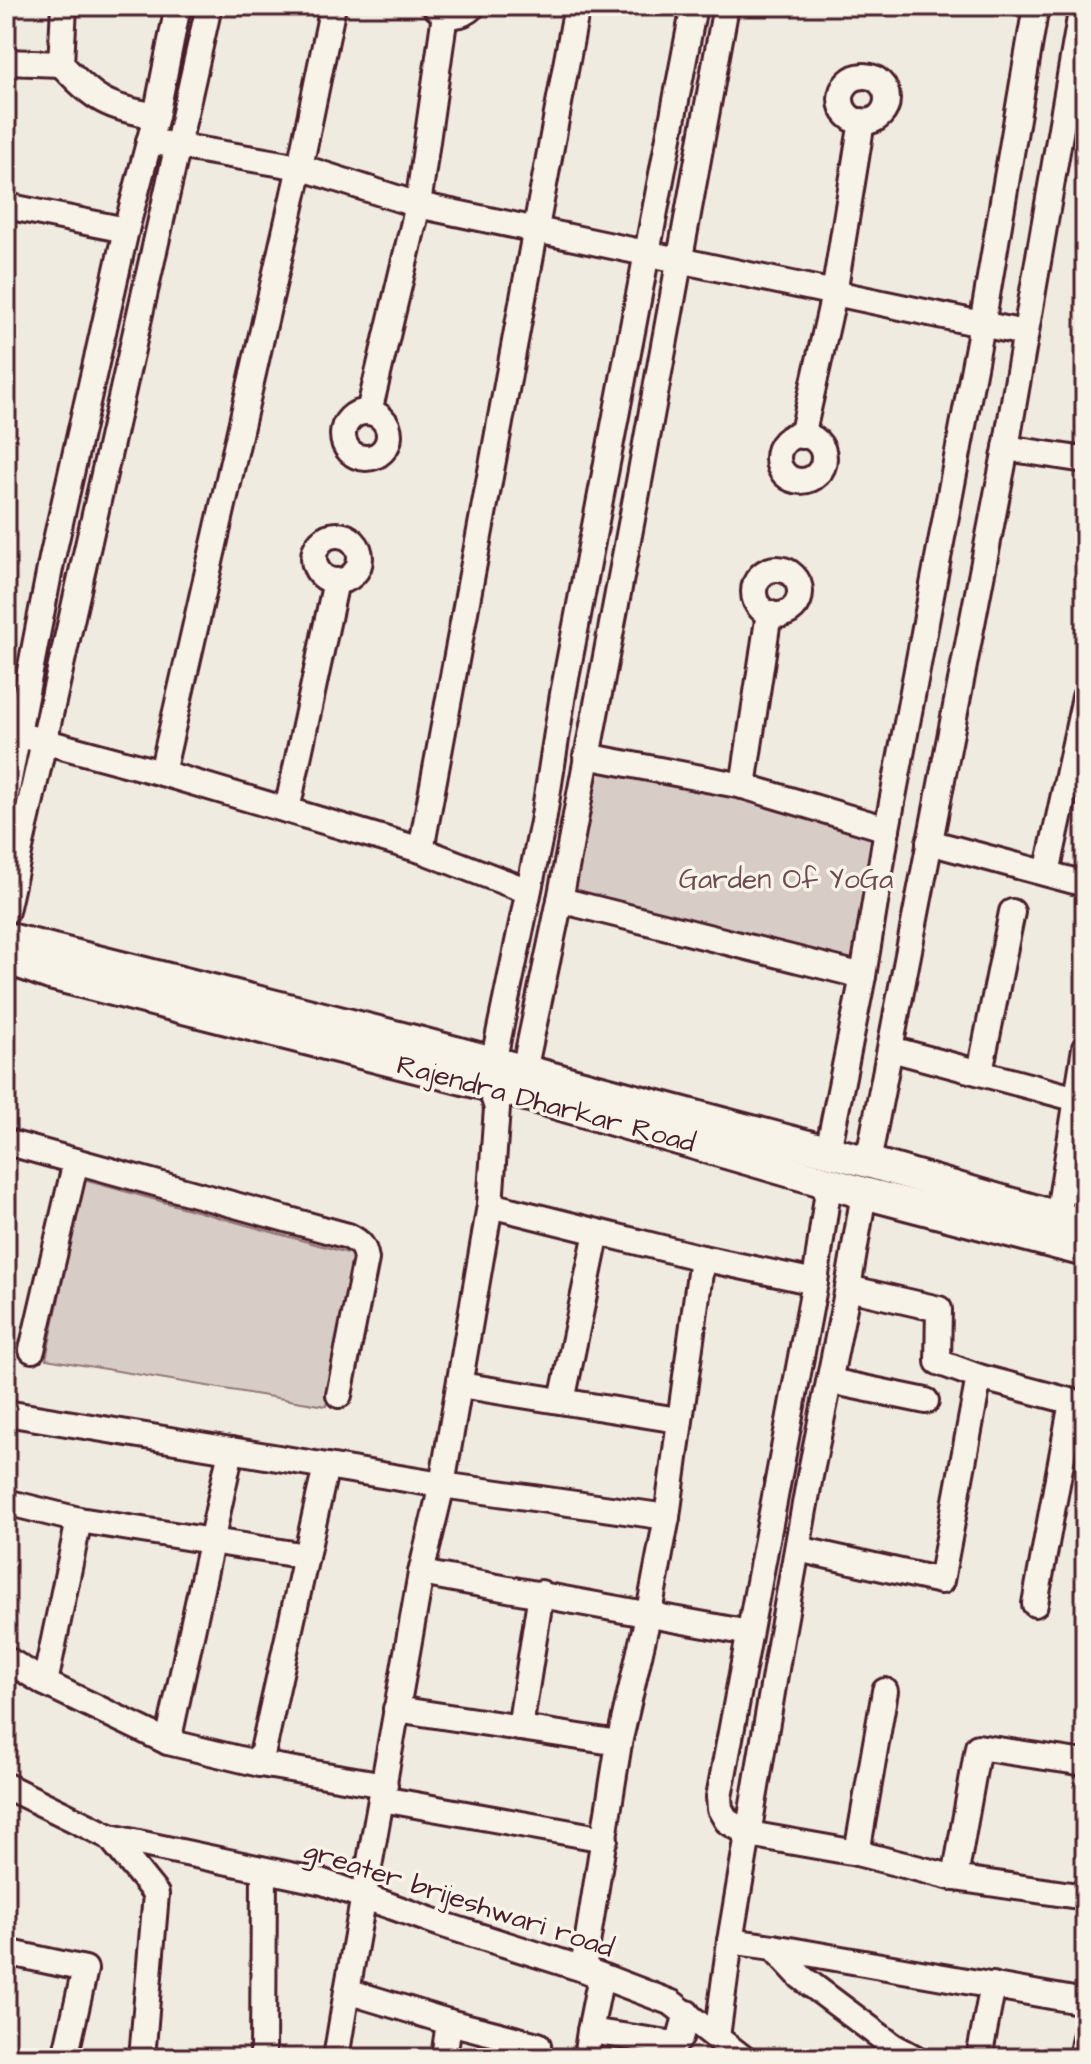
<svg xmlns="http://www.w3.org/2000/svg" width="1091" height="2064" font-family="'Architects Daughter',sans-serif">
	<rect width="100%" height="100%" fill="#f0ebe0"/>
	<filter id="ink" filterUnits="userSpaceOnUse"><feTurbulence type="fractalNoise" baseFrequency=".0125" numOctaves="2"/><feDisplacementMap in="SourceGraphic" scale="16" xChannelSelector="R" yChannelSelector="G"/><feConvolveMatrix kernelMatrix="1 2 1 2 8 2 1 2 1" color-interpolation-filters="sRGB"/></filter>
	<g filter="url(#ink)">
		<g fill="#d8cdc6" stroke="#917678" stroke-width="2">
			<path d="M591,763l287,70 -21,134 -289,-74z"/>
			<path d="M84,1180l278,77 -36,149 -280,-47z"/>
		</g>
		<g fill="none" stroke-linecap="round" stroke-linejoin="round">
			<g stroke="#4a1f2b" stroke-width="30">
				<g id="minor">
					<path d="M435,6c11,13 26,12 38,0"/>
					<path d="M6,62l55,2 3,-58"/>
					<path d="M61,64c36,38 45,42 95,52"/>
					<circle cx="864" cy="99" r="23"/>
					<path d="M149,141l151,26 118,38 606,128"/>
					<path d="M6,206l120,24"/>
					<path d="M369,412l49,-207 27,-191"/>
					<circle cx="366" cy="435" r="23"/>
					<circle cx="801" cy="458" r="23"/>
					<path d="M802,436l32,-142 28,-173"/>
					<path d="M1006,448l79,12"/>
					<circle cx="337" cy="558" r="23"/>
					<circle cx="777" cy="592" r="23"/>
					<path d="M28,737l134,36 259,77 107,41"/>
					<path d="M586,756l157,30 144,43"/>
					<path d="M162,773l138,-606 33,-161"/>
					<path d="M743,786l26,-173"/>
					<path d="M6,795l46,-237 74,-328 30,-114 22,-110"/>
					<path d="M287,810l49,-229"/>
					<path d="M929,842l156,42"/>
					<path d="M421,850l156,-844"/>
					<path d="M1047,873l38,-176"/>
					<path d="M560,900l303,76"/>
					<path d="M6,911l203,-905"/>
					<path d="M891,1049l186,50"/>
					<path d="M980,1072l32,-160"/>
					<path d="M518,1087l6,-16 36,-171 79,-418 87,-476"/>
					<path d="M6,1142l342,94c12,6 16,10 18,23l-27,136"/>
					<path d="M828,1151l35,-175 24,-147 95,-504 54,-319"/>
					<path d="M868,1162l138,-714 76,-442"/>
					<path d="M829,1183l-14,99 -96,515 1,12 7,12 22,13 108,19 98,25"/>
					<path d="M490,1205l212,53"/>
					<path d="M1058,1218l27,-170"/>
					<path d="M32,1350l44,-189"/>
					<path d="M979,1377l106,28"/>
					<path d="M830,1381l96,20"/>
					<path d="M460,1385l218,35"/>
					<path d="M562,1401l35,-169"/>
					<path d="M6,1413l436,72 225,32"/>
					<path d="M6,1502l73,18 227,36"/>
					<path d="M798,1549l143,32 38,-204 -41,-15 1,-53 -91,-21"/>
					<path d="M421,1573l328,60"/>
					<path d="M1035,1604l37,-202"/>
					<path d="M6,1659l39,24 123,59 92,22 125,21"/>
					<path d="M45,1683l34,-163"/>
					<path d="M396,1709l223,34"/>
					<path d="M520,1728l21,-135"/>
					<path d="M168,1742l63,-292"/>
					<path d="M1085,1763l-107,-16 -23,131 130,19"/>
					<path d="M260,1764l66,-298"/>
					<path d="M6,1786l104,51 213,45 121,43 139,44 89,34 71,55"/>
					<path d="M382,1799l223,40"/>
					<path d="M110,1837l46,57 -14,164"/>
					<path d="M857,1853l28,-162"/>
					<path d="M730,1941l43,6 28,30 92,69 22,12"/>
					<path d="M773,1947l312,55"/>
					<path d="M6,1952l79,17 -20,89"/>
					<path d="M583,1969l36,-226 30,-131 18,-95 35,-259 113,24"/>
					<path d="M601,1976l-11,55 85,13 5,-6 7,-25"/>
					<path d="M717,2037l13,-96 50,-296 30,-169 38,-188 16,-95"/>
					<path d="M538,2045l-89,-23 -102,-31 74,-418 21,-88 48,-280 7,-97 -7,-22 3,-23 50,-241 20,-128 131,-688"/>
					<path d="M263,2058l1,-188"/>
					<path d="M336,2058l11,-67"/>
					<path d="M444,2058l5,-36"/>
					<path d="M586,2058l4,-27"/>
					<path d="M979,2058l14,-73"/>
					<path d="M1081,2058l4,-20"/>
				</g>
			</g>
			<g stroke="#4a1f2b" stroke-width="36">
				<g id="major">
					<path d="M6,938l408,103 454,121 217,63"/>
					<path d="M6,958l44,16 480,122 334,97 221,58"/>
				</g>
			</g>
			<use href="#minor" stroke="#f7f3e8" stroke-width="24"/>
			<use href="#major" stroke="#f7f3e8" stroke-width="30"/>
		</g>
	</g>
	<g text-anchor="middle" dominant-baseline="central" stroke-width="7" stroke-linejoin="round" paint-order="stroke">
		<g font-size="28" fill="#6e4a52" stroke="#f7f3e8">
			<text x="786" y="879">Garden Of YoGa</text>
		</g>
		<g font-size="28" fill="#4a1f2b" stroke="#f7f3e8">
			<text transform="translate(546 1104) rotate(15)">Rajendra Dharkar Road</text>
			<text transform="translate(459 1899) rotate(18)">greater brijeshwari road</text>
		</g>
	</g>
	<rect width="1091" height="2064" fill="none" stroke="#f7f3e8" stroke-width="32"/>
	<rect x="16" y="16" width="1059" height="2032" fill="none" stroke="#4a1f2b" stroke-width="3" filter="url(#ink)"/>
</svg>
